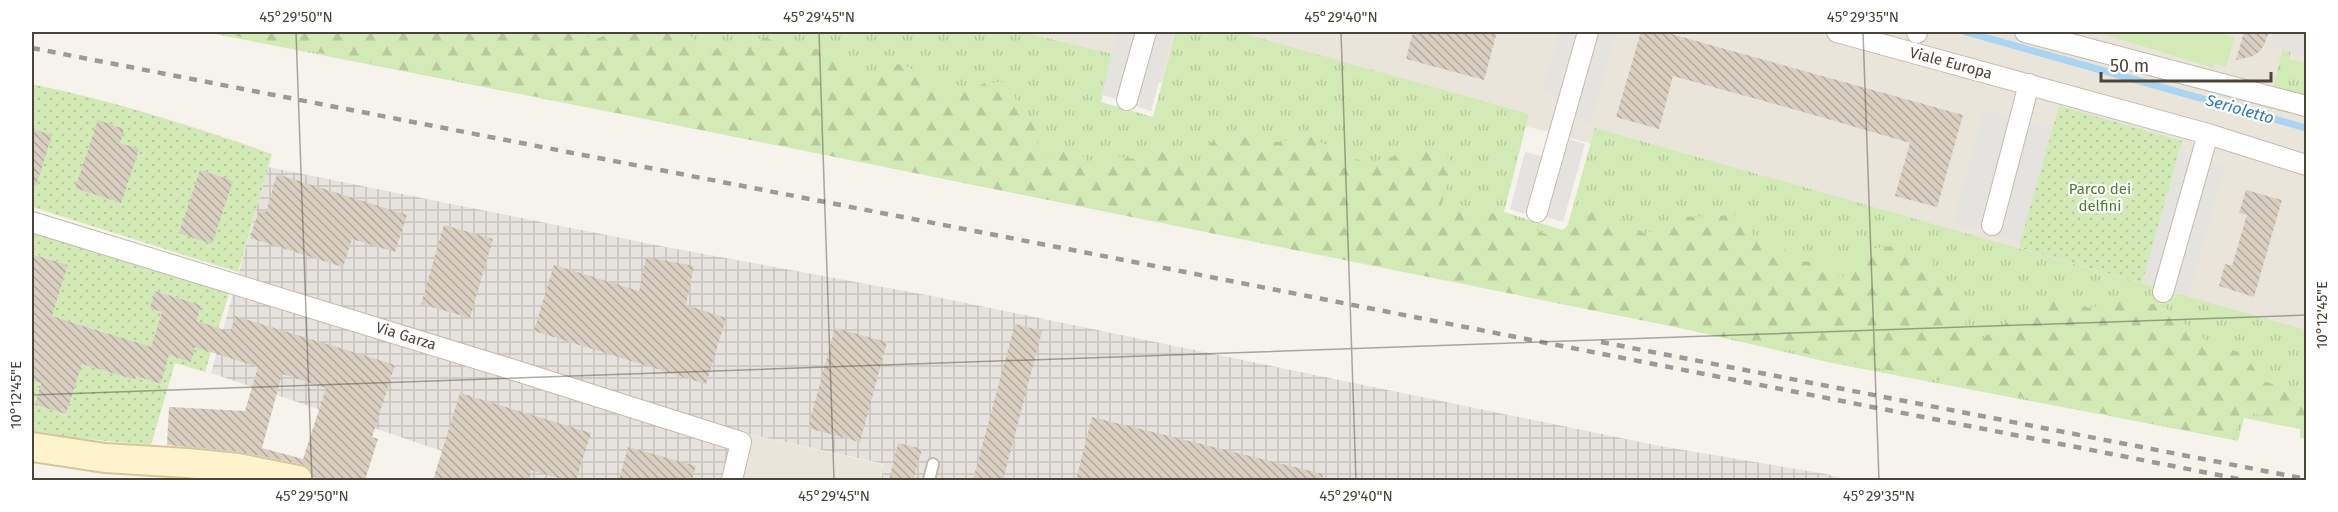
<svg xmlns="http://www.w3.org/2000/svg" width="2338" height="512" font-family="'Fira Sans',sans-serif">
	<defs>
		<pattern id="industrial-grid" width="8" height="8" patternUnits="userSpaceOnUse" patternTransform="scale(1.5)"><rect width="8" height="8" fill="#e6e2dd"/><path d="M0 4h8M4 0v8" fill="none" stroke="#c7c3be"/></pattern>
		<pattern id="grass-tufts" width="24" height="20" patternUnits="userSpaceOnUse" patternTransform="scale(1.5)"><rect width="24" height="20" fill="#d2eab5"/><path d="M3 7l-1-3M5 7V3M7 7l1-3M15 17l-1-3M17 17v-4M19 17l1-3" fill="none" stroke="#b6ca9c"/></pattern>
		<pattern id="forest-firs" width="22" height="20" patternUnits="userSpaceOnUse" patternTransform="scale(1.5)"><rect width="22" height="20" fill="#d2eab5"/><path d="M5 1l3.5 6h-7zM16 11l3.5 6h-7z" fill="#b6ca9c"/></pattern>
		<pattern id="park-dots" width="8" height="8" patternUnits="userSpaceOnUse" patternTransform="scale(1.5)"><rect width="8" height="8" fill="#d2eab5"/><path d="M2 2h.1M6 6h.1" fill="none" stroke="#b6ca9c" stroke-width="1.8" stroke-linecap="round"/></pattern>
		<pattern id="building-back-hatch" width="6" height="6" patternUnits="userSpaceOnUse" patternTransform="scale(1.5)"><rect width="6" height="6" fill="#d8cfc1"/><path d="M-1 5l2 2M0 0l6 6M5-1l2 2" fill="none" stroke="#b1aa9e"/></pattern>
	</defs>
	<rect width="100%" height="100%" fill="#f6f3ec"/>
	<g fill="#eae5da">
		<path d="M881,32h1425v309l-772,-213 -423,-52z"/>
		<path d="M744,433l141,32 -5,15h-159l4,-17z"/>
	</g>
	<path fill="url(#industrial-grid)" d="M268,167l398,80 266,49 728,150 166,28 23,6h-968l3,-16 -139,-31 -20,30 -4,17h-193l-317,-107z"/>
	<g fill="url(#grass-tufts)">
		<path d="M205,32h817l90,22 -11,48 52,15 23,-85h62l291,82 -25,98 62,19 29,-103 711,202v109l-6,-1v-9l-56,-11 -6,23 -4,-1 -402,-77 -290,-67z"/>
		<path d="M2285,40l8,3 -4,16 17,4v38l-34,-10z"/>
	</g>
	<path fill="url(#forest-firs)" d="M217,32h364c14,13 19,4 33,0 9,-3 61,-2 70,1 9,4 18,13 27,18l22,-9 34,-4 28,13 28,-3 15,9 18,16h23l8,-10 17,2 28,15 9,9 21,4 23,-10 19,-1 11,15 4,15 7,1 13,21 -2,13 8,10c21,-8 20,-7 41,1l4,7 14,-2 9,-7 22,3 13,-8 19,-1 23,12 12,3 7,-21 31,-16 22,12 16,2 33,-5 36,19 21,7 21,-5 28,-12 33,10 -2,25 -7,25 64,9 40,19 15,-2 14,-12 10,1 7,-10 10,-1 11,11 10,-1 23,14 38,-17 60,-2 5,6 5,17 32,10 5,12 20,2 15,-8 11,14v8l7,1 24,-28 26,-3 40,14 3,19 5,8 17,2 9,40 15,10 46,-30 33,-11 28,10 35,-8 37,5 48,38 36,11 17,27 36,10 8,15v12l-9,5 -57,-12 -6,29z"/>
	<g fill="url(#park-dots)">
		<path d="M32,84c82,17 161,42 240,70l-34,118 -206,-65z"/>
		<path d="M2059,106l123,35 -40,142 -121,-35 -1,-6z"/>
		<path d="M32,230l199,57 -26,85 -30,-9 -24,82 -119,-11v-55l9,4 -6,22 31,9 16,-50 53,16 1,-4 25,8 8,-29 22,6 11,-38 -5,-2 4,-16 -45,-14 -5,17 11,4 -11,35 -43,-11v-3l-56,-17 16,-51 -34,-11 -2,7z"/>
	</g>
	<path fill="#d2eab5" d="M2097,32h125v2l13,3 -9,30 -12,-4 -1,5z"/>
	<g fill="#e5e3e0">
		<path d="M1118,32h17l-18,67 -16,-4z"/>
		<path d="M1156,32l15,4 -20,75 -15,-5z"/>
		<path d="M1559,32h17l-18,64 -15,-5z"/>
		<path d="M1598,32h18l-25,91 -16,-5z"/>
		<path d="M2274,32h32v25l-36,-11z"/>
		<path d="M1984,110l68,19 -32,113 -67,-19z"/>
		<path d="M1569,139l16,5 -22,78 -16,-5z"/>
		<path d="M1525,152l16,4 -16,58 -15,-5z"/>
		<path d="M2179,153l46,13 -36,130 -47,-13z"/>
	</g>
	<g fill="none" stroke-linecap="round" stroke-linejoin="round">
		<path stroke="#a9d4f2" stroke-width="7" d="M1966,32l340,96"/>
	</g>
	<g fill="url(#building-back-hatch)" fill-rule="evenodd">
		<path d="M1413,32h84l-13,48 -78,-21z"/>
		<path d="M1641,32h23l299,83 -26,92 -42,-11 15,-53 -103,-30 -134,-37 -14,53 -43,-12z"/>
		<path d="M2244,32h25l-5,13 -4,6 -7,5 -17,4z"/>
		<path d="M98,120l26,9 -4,14 19,6 -18,54 -46,-15z"/>
		<path d="M32,129l20,6 -16,51 -4,-1z"/>
		<path d="M200,170l33,11 -21,63 -33,-11z"/>
		<path d="M277,174l130,41 -12,37 -43,-13 -9,28 -93,-29 9,-28 7,2z"/>
		<path d="M2246,190l36,10 -28,97 -35,-11 6,-22 7,2 15,-51 -8,-2z"/>
		<path d="M444,225l49,14 -23,79 -49,-14z"/>
		<path d="M32,254l36,11 -16,51 99,31 11,-35 -12,-4 5,-17 46,14 -4,16 33,11 5,-16 160,49 -23,72 6,2 -13,41h-40l-11,-3 -5,-9 -8,-4 -61,-12 -73,-7 2,-38 76,4 13,-44 -63,-20 -4,15 -22,-7 -8,29 -25,-8 -1,4 -53,-16 -16,50 -31,-9 6,-22 -9,-3zM282,374l44,14 -23,71 -41,-11z"/>
		<path d="M646,257l48,9 -8,39 40,13 -20,66 -172,-53 20,-66 85,26z"/>
		<path d="M1015,324l27,7 -39,149h-30z"/>
		<path d="M835,328l52,14 -27,100 -52,-14z"/>
		<path d="M460,393l131,40 -15,47h-12l-33,-10 -2,10h-96z"/>
		<path d="M1092,417l231,57 -1,6h-246z"/>
		<path d="M898,443l24,6 -9,31h-24z"/>
		<path d="M628,447l68,19 -4,14h-73z"/>
	</g>
	<g fill="none" stroke-linecap="round" stroke-linejoin="round">
		<g stroke="#c2bbae" stroke-width="14">
			<path id="lane" d="M929,480l4,-16"/>
		</g>
		<g stroke="#c2bbae" stroke-width="22">
			<g id="street">
				<path d="M1837,32l371,102 98,31"/>
				<path d="M2025,32l281,74"/>
				<path d="M1917,33v-1"/>
				<path d="M1127,100l19,-68"/>
				<path d="M1537,212l51,-180"/>
				<path d="M32,222l485,149 224,71 -9,38"/>
				<path d="M1992,225l37,-141"/>
				<path d="M2163,292l45,-158"/>
			</g>
		</g>
		<g stroke="#d6c79b" stroke-width="32">
			<path id="secondary" d="M32,447l73,11 82,5 51,5 60,12"/>
		</g>
		<use href="#lane" stroke="#fff" stroke-width="10"/>
		<use href="#street" stroke="#fff" stroke-width="20"/>
		<use href="#secondary" stroke="#fff3cd" stroke-width="28"/>
		<g stroke="#9a9a9a" stroke-width="4.5" stroke-dasharray="8 8" stroke-linecap="butt">
			<path d="M32,48l1097,213 1115,219"/>
			<path d="M1601,342l705,137"/>
		</g>
	</g>
	<path fill="none" stroke="#4b4439" stroke-width="1.5" stroke-opacity="0.45" d="M296,32l16,448M819,32l15,448M1341,32l15,448M1863,32l16,448M32,395l2274,-80"/>
	<g text-anchor="middle" dominant-baseline="central" stroke-width="4.5" stroke-linejoin="round" paint-order="stroke">
		<g font-size="15" fill="#4b4439" stroke="#fff">
			<text transform="translate(1951 63) rotate(15)">Viale Europa</text>
			<text transform="translate(406 336) rotate(17)">Via Garza</text>
		</g>
		<g font-size="15" fill="#4a7f2a" stroke="#fff">
			<text x="2100" y="189">Parco dei<tspan x="2100" dy="17">delfini</tspan></text>
		</g>
		<g font-size="16" font-style="italic" fill="#2e7ab2" stroke="#fff">
			<text transform="translate(2240 109) rotate(16)">Serioletto</text>
		</g>
	</g>
	<rect width="2338" height="512" fill="none" stroke="#ffffff" stroke-width="66"/>
	<path d="M2101 72v9h170v-9" fill="none" stroke="#4b4439" stroke-width="3"/>
	<text x="2110" y="72" font-size="18" fill="#4b4439" stroke="#ffffff" stroke-width="4.5" paint-order="stroke">50 m</text>
	<rect x="33" y="33" width="2272" height="446" fill="none" stroke="#4b4439" stroke-width="2"/>
	<g font-size="15" text-anchor="middle" fill="#4b4439">
		<text x="296" y="22">45°29'50"N</text>
		<text x="819" y="22">45°29'45"N</text>
		<text x="1341" y="22">45°29'40"N</text>
		<text x="1863" y="22">45°29'35"N</text>
		<text transform="translate(2322 315) rotate(-90)" y="5">10°12'45"E</text>
		<text transform="translate(16 395) rotate(-90)" y="5">10°12'45"E</text>
		<text x="312" y="501">45°29'50"N</text>
		<text x="834" y="501">45°29'45"N</text>
		<text x="1356" y="501">45°29'40"N</text>
		<text x="1879" y="501">45°29'35"N</text>
	</g>
</svg>
